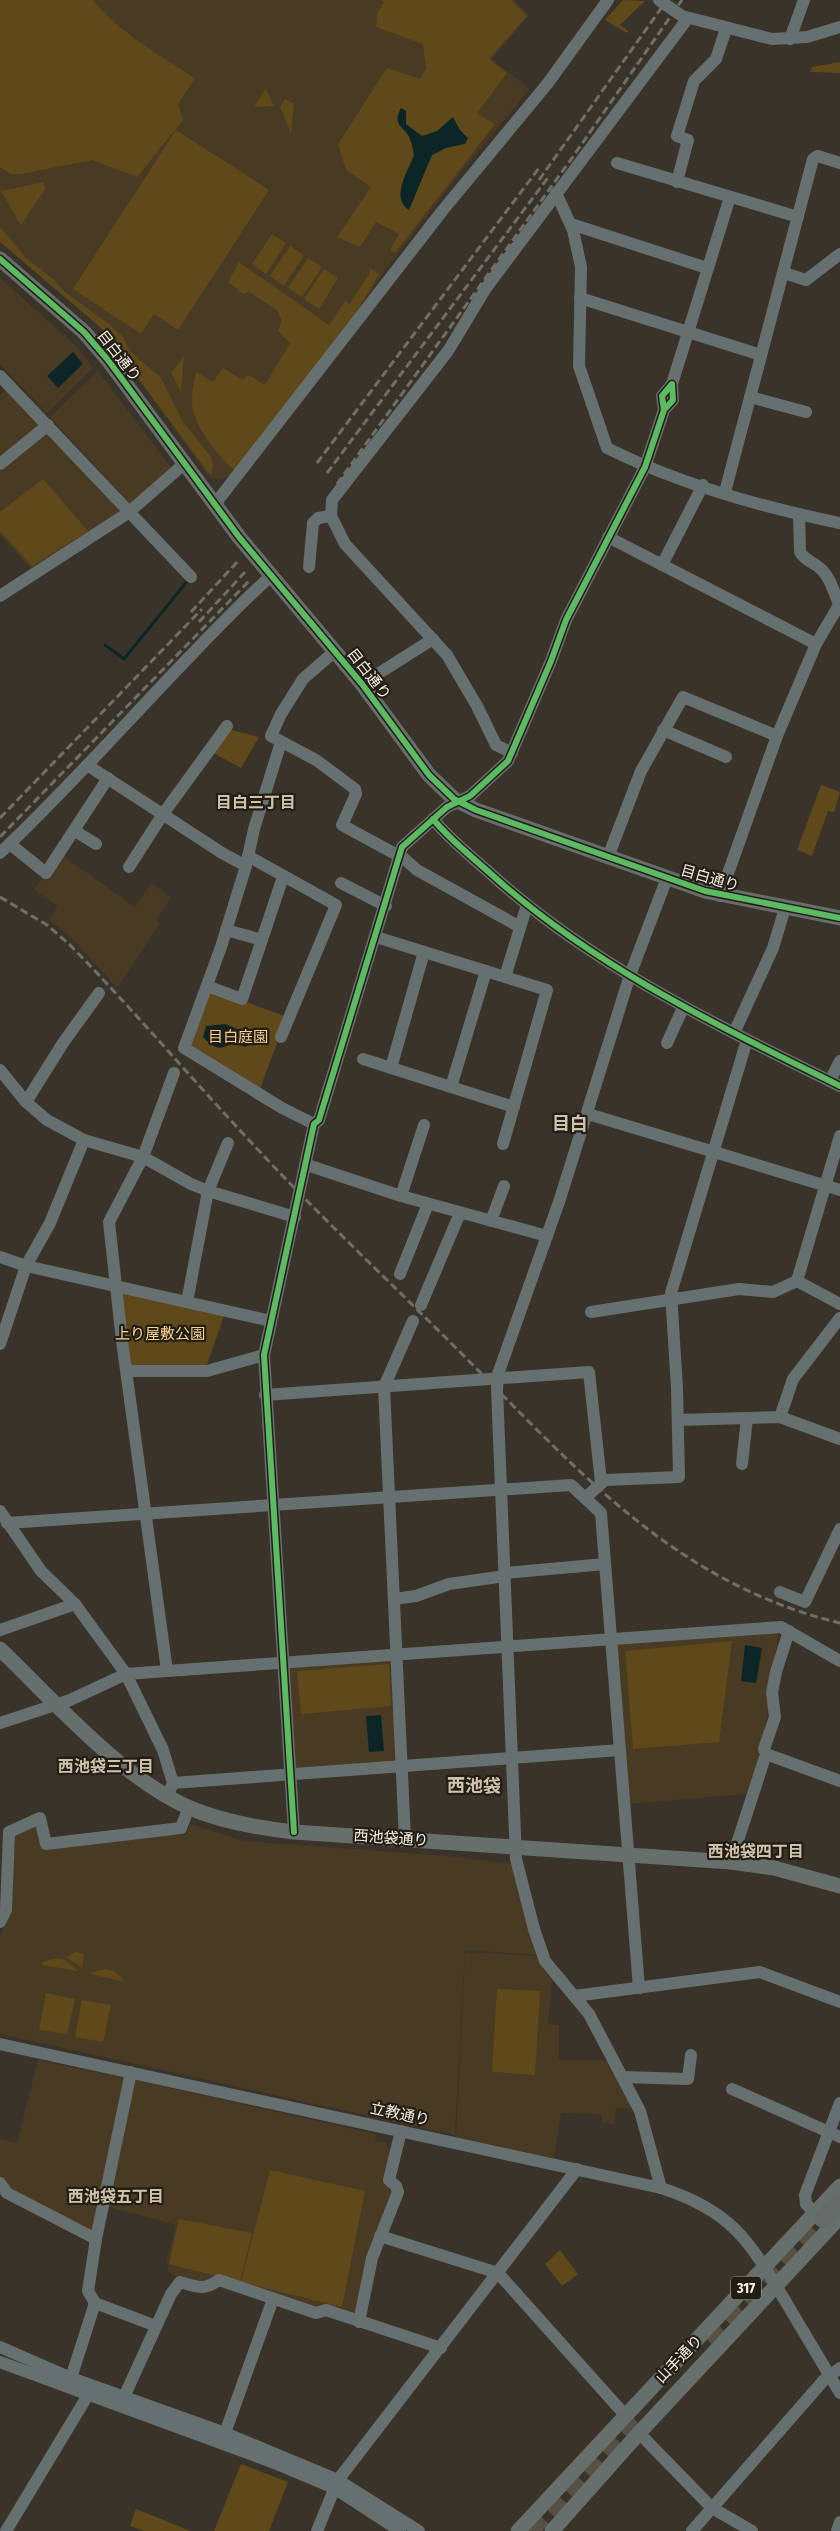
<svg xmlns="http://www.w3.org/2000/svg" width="840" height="2531" font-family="'Fira Sans Condensed','Noto Sans JP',sans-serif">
	<rect width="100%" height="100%" fill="#393329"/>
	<g fill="#493b23">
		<path d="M0,0h514l15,15 -37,44 38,30 -66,79 -78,101 -30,44 -121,158 -8,7 -16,1 -111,-152 -100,-87z"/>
		<path d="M0,278l78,70 15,20 -46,45 -47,-49z"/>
		<path d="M98,371l74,98 -41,36 -81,-88z"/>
		<path d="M6,390l34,35 -40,31v-61z"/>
		<path d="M45,432l74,77 -1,5 -86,56 -32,-36v-65z"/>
		<path d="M63,856l72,51 16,-24 20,14 -15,23 4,3 -43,65 -44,-49 -24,-19 9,-14 -24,-16 11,-16z"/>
		<path d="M779,1630l-17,117 -15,47 -120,10 -12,-160z"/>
		<path d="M394,1659l3,105 -104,6 -6,-101z"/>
		<path d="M36,1824l6,22 84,-10 59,-1 5,-11 53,17 205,15 64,8 27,91 -74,-5 -10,185 -455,-101v-98l12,-25 2,-79z"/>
		<path d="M469,1952l69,4 6,15 8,8 -4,45 11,1v35h50l27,49 -20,-1 -1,16 -13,-2v-8l-41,-1 -7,45 -98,-21 9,-183z"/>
		<path d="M38,2060l86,18 -30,158 -85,-45 -9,-13v-39l17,4z"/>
		<path d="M134,2080l242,54 -1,7 12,2v4l5,1 2,44 -36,125 -42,-8 -97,-32 -17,9 -26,-9 -8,-6 -1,-11 9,-35 -70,-19z"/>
	</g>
	<g fill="#5f491a">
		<path d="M0,0h93c26,33 67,55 102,78l-17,26 5,16 -46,57 -44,-17 -73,14h-9l-11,-7z"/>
		<path d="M380,0h131l16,16 -38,43 18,14 -30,40 18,11 -100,129 -5,-3 9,-16 -23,-12 -16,25 -23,-10 34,-50 -25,-17 -8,-26 49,-76 33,11 6,-10 -3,-25 -47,-17 1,-13 7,-12z"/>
		<path d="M623,0l22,1 -25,24 8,6 -1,2 -22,-13z"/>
		<path d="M840,62v11l-30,-1 2,-5z"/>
		<path d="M266,89l8,17 -20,1z"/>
		<path d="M285,99l9,5 -3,29 -11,-26z"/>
		<path d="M176,130l93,60 -91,140 -24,-16 -13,20 -68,-45z"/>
		<path d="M44,182l1,7 -24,36 -20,-34z"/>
		<path d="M0,227l26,31 27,21 12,13 45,33 14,13 5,12 32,28 22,44 28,35 2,8 -2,11 -111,-149 -100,-85z"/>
		<path d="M272,234l14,9 -20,31 -14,-10z"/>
		<path d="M290,246l14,9 -20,31 -14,-10z"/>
		<path d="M308,258l14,9 -20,30 -14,-9z"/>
		<path d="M239,262l90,63 16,-24 5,3 19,-30 1,-6 9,6 -23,39 -121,158c-17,-16 -36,-37 -42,-61 -3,-12 1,-26 3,-38l17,10 10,-14 19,12 7,-5 16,10 25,-42 -12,-12 4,-10 -5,-11 -28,-18 -6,2 -15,-12z"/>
		<path d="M324,269l14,9 -19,31 -15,-10z"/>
		<path d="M184,356l-3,36 -10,-19z"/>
		<path d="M43,479l45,52 -56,35 -32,-35v-19z"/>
		<path d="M228,729l31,8 -18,31 -28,-15z"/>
		<path d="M821,785l19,7 -6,20 -6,-1 -16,45 -15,-6z"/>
		<path d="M208,988l79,29 -28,74 -74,-45z"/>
		<path d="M118,1291l107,22 -19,54h-77z"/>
		<path d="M732,1641l-13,101 -86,7 -8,-98z"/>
		<path d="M389,1664l2,42 -90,8 -4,-43z"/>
		<path d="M76,1952l8,2 -2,14 -16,-11z"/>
		<path d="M57,1958l8,2 13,11 -36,-6 1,-3z"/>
		<path d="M105,1969l9,2 10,9 -1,2 -35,-9z"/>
		<path d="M497,1989l43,2 -5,84 -43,-3z"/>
		<path d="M46,1993l29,6 -8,35 -28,-4z"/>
		<path d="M82,2000l29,5 -8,37 -28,-5z"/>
		<path d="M270,2170l95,21 -23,116 -101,-25z"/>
		<path d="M179,2219l73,14 -12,49 -71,-18z"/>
		<path d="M560,2250l18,24 -16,12 -17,-22z"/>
		<path d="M241,2464l47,18 -19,49h-55z"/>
		<path d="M136,2509l55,22h-47l-14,-5z"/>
	</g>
	<g fill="#0c2628">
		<path d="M401,108l5,3v13l16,12 15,-5 16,-14 7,13 8,8 -3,6 -19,4 -14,7 -23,55c-19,-12 -1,-39 5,-55 -1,-5 -2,-11 -4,-16 -5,-13 -19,-13 -9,-31z"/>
		<path d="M73,352l10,12 -25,24 -11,-12z"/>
		<path d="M225,1024l24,10 3,6 -1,4 -6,3 -7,-3c-17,0 -17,12 -35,-7l3,-11z"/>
		<path d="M745,1645l17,3 -6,35 -15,-2z"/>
		<path d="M381,1715l3,36 -15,1 -3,-36z"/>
	</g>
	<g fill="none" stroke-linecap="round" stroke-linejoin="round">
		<path stroke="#0c2628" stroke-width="3" d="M105,645l19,14 65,-80"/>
		<g stroke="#565045" stroke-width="18" stroke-dasharray="18 9" stroke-linecap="butt">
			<path d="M706,2338l41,-38 76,-81"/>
			<path d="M530,2531l104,-114"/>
		</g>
		<g stroke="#677070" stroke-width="12">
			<path d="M659,0l23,16 90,23 35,-2 33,-10"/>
			<path d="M790,39l14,-39"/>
			<path d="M617,163l181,54"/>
			<path d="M677,182l11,-42 -11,-4 17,-55 22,-22 10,-30"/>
			<path d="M556,193l17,37 8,37 -2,99 28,82c72,36 154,59 233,75"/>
			<path d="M571,224l136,44"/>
			<path d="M784,273l22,7 34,-26"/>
			<path d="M580,298l181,57"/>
			<path d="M0,376l191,201"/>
			<path d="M672,384l58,-187"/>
			<path d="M750,397l56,15"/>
			<path d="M0,464l48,-39"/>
			<path d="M725,492l88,-333 5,-3 22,7"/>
			<path d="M215,504l228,-294 105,-127 60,-83"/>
			<path d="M799,514l1,38c5,9 16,11 22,18 10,10 12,24 18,36"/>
			<path d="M608,537l208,107"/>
			<path d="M662,565l41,-80"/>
			<path d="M309,567l4,-44 5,-5 13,-2"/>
			<path d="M0,596l128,-83 56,-49"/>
			<path d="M335,651l-32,28 -22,35 -10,22 45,24 39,29 1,5 -14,31 57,31"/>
			<path d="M362,684l71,-45"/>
			<path d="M663,730l63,27"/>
			<path d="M281,742l-27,87 -8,37 -25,81 -37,101 98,60 32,16"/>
			<path d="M512,753l-16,-8 -19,-39 -30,-51 -102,-111 -14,-28 1,-16 116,-149 38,-63 202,-270"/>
			<path d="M87,765l135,88 24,13"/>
			<path d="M433,819c17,21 38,37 58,55 103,93 226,151 349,212"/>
			<path d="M75,831l21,13"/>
			<path d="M10,844l36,29 62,-95"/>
			<path d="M0,853c68,-64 130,-135 195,-202 25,-26 49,-51 76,-75"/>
			<path d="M399,854l18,16 103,57"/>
			<path d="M248,856l88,49 -55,132"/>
			<path d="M608,857l33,-86 42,-74 94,39"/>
			<path d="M129,867l34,-53 64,-88"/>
			<path d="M341,883l45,23"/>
			<path d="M720,896l57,-160 39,-92 23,-39"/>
			<path d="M226,930l36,10"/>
			<path d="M376,937l171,53 -44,154"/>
			<path d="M505,977l22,-72"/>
			<path d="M207,986l35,13 41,-122"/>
			<path d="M734,1033l39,-85 12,-40"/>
			<path d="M667,1043l16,-35"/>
			<path d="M363,1059l151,48"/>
			<path d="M391,1068l33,-116"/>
			<path d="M0,1070l26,32 21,18 37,20 59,17 48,27 17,7 87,26"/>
			<path d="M830,1081l10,-20"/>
			<path d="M451,1087l35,-116"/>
			<path d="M26,1102l37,-59 36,-50"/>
			<path d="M588,1114l252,76"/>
			<path d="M307,1165l94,31 146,40"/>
			<path d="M401,1196l23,-71"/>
			<path d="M491,1221l13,-35"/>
			<path d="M0,1257l26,9 245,55"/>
			<path d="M400,1274l28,-70"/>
			<path d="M797,1281l43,-145"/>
			<path d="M797,1281l43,23"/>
			<path d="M187,1302l21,-111 20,-48"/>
			<path d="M421,1305l39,-92"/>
			<path d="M591,1312l148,-23 34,3 24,-11"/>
			<path d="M0,1344l26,-78 24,-43 34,-83"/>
			<path d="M127,1371h80l57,-16"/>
			<path d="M265,1395l324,-23 12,110"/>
			<path d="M780,1417l13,-38 47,-61"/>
			<path d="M678,1420l102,-3 60,22"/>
			<path d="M742,1464l5,-46"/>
			<path d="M585,1498l20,-18 74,-3 -2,-89 -6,-95 76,-253"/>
			<path d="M0,1511l41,60 34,33 51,70 37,76 10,33 -3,7"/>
			<path d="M7,1523l564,-38 30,28 38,475"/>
			<path d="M505,1573l100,-9"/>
			<path d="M780,1592l25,10 35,-73"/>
			<path d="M394,1599l22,-3 33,-12 56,-8"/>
			<path d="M0,1630l75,-26"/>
			<path d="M167,1671l-45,-330 -13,-119 34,-65 31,-84"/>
			<path d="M0,1723l70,-23 56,-26 41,-3 614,-44 59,34"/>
			<path d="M766,1754l74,27"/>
			<path d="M173,1783l447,-33"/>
			<path d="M294,1832l-30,-477 50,-231 5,-4 83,-273 45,-40 23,-11 38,-35 43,-100 15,-41 79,-153 19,-57 9,-10 -1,-16 -10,12 2,14"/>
			<path d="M405,1839l-21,-452 29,-66"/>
			<path d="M731,1862l35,-108 -2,-5 11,-32 -3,-24 4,-21 13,-41"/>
			<path d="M0,1922l6,-12 3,-78 31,-14 6,26 135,-16 8,-21"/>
			<path d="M574,1996l186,-24 80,30"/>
			<path d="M0,2044l661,144c72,23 89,54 126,116 18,30 35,59 53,89"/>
			<path d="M131,2072l-35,167 -8,52 7,12 61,23"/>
			<path d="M622,2077l66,2 3,-24"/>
			<path d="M732,2089l108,48"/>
			<path d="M0,2183l7,10 89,46"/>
			<path d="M661,2188l-21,-77 -51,-97 -44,-53 -11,-32 -18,-70 -19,-470 1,-15 62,-175 70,-224 37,-97"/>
			<path d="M815,2213l-9,-9 -1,-9 35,-92"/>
			<path d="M380,2236l118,37 127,142"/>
			<path d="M359,2322l13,-64 26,-66 -2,-6 -7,-6 12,-49"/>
			<path d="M0,2347l71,31 154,55 113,47 81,51"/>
			<path d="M0,2362l272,100 62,26 66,43"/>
			<path d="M71,2378l24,-75"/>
			<path d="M124,2397l47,-103 9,-12c18,5 23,9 39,-2l97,33 10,-3 115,38"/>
			<path d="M225,2433l48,-134"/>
			<path d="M639,2433l73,75 40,23"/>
			<path d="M6,2531l82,-136"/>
			<path d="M317,2531l21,-51 239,-311"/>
			<path d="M692,2531l132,-151 16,-12"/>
			<path d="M837,2531l3,-9"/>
		</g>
		<g stroke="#676f6c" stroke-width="15">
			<path d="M0,259l84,73 24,28 131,177 123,147 67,91 25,24 22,11 229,81 135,27"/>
			<path d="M0,1649c54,52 121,129 190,159 33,14 68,20 104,24l437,30 43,6 66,18"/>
			<path d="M518,2531l322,-345"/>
			<path d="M552,2531l87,-98 201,-216"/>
		</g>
		<path stroke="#646b68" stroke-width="18" d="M823,2219l17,-18"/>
		<g stroke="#6f6f6a" stroke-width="3" stroke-dasharray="8 4" stroke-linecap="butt">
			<path d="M539,180l128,-180"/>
			<path d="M317,463l222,-295"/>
			<path d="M327,473l223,-298"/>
			<path d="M337,484l235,-326 110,-158"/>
			<path d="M191,612l48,-52"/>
			<path d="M199,622l46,-50"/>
			<path d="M0,818l202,-209"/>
			<path d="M0,837l251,-258"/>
			<path d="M0,897l47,28 22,19c62,63 119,131 180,196 65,71 135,136 203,204 118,117 217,238 388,279"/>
		</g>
		<g stroke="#231e15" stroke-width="9">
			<g id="cycleway">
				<path d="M0,259l84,73 24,28 131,177 123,147 67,91 25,24 22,11 229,81 135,27"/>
				<path d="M433,819c17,21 38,37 58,55 103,93 226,151 349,212"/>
				<path d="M294,1832l-30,-477 50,-231 5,-4 83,-273 45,-40 23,-11 38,-35 43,-100 15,-41 79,-153 19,-57 9,-10 -1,-16 -10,12 2,14"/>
			</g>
		</g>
		<use href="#cycleway" stroke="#5cba63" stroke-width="6"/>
	</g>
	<g text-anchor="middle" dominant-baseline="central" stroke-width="4.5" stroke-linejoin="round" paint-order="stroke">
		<rect fill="#231e15" stroke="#b8b2a7" stroke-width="1" x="731" y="2276.5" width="30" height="23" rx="4"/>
		<g font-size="14" font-weight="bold" fill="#f8f1e5">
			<text x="746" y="2288">317</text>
		</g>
		<g font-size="15" fill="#f8f1e5" stroke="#231e15">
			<text transform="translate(119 356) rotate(52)">目白通り</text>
			<text transform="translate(369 674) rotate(52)">目白通り</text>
			<text transform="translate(710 878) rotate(16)">目白通り</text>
			<text transform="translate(391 1838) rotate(4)">西池袋通り</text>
			<text transform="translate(400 2114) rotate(12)">立教通り</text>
			<text transform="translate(679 2359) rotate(-46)">山手通り</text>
		</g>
		<g font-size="15" fill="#f8d392" stroke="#231e15">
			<text x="238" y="1037">目白庭園</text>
			<text x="160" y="1334">上り屋敷公園</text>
		</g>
		<g font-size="16" font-weight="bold" fill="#d0c3ab" stroke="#231e15">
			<text x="256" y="802">目白三丁目</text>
			<text x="106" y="1766">西池袋三丁目</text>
			<text x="756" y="1851">西池袋四丁目</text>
			<text x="116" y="2196">西池袋五丁目</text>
		</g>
		<g font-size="18" font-weight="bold" fill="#d0c3ab" stroke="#231e15">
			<text x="570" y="1124">目白</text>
			<text x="474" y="1786">西池袋</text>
		</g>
	</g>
</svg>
